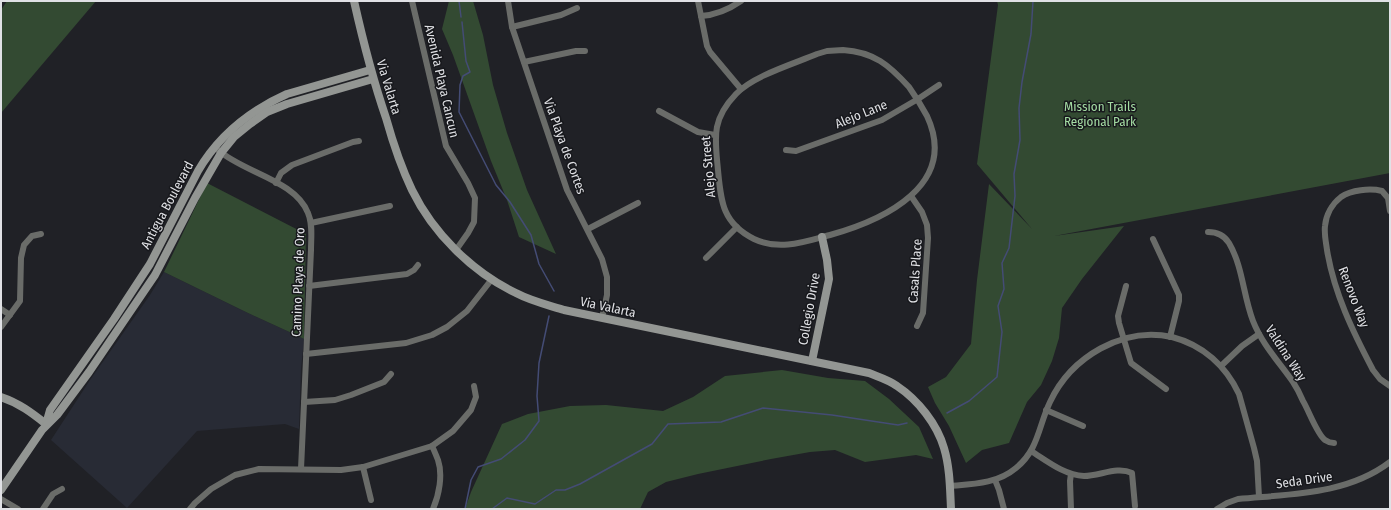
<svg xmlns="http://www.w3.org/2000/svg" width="1391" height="510" font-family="'Fira Sans Condensed',sans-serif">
	<rect width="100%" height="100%" fill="#202126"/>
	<path fill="#282b35" d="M164,272l84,41 48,22 8,4 -3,30 -2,60 -14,-5 -88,7 -70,77 -76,-68 39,-60 60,-85z"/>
	<g fill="#334a32">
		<path d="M7,1h89l-95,112v-103z"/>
		<path d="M449,1h24l10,34 10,50 14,48 20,57 29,64 -37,-17 -12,-37 -16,-39 -38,-106 -11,-26z"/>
		<path d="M997,1h393v172l-336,63 70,-10 -42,53 -20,29 -3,30 -7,23 -11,24 -14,17 -18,41 -27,7 -16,13 -17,-37 -14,-23 -7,-16 18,-10 25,-33 6,-64 12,-96 43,45 -55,-65 21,-159z"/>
		<path d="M207,183l99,51 -2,105 -8,-4 -48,-22 -84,-41z"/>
		<path d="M782,370l46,8 37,3 24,18 30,28 14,32 -17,-4 -51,7 -30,-12 -25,2 -39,7 -73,15 -32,8 -18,10 -8,17h-175l6,-17 31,-68 26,-10 42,-8 36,-1 57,6 30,-14 32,-21z"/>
	</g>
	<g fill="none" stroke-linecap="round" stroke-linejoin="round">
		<g stroke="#444c75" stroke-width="1.5">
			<path d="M459,1l2,16"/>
			<path d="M462,22l4,39 4,11 -7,4 -3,9 -1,27 37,73 14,17 21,33 8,29 15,27"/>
			<path d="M947,413l22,-12 28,-24 5,-45 -4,-26 6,-17 -2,-26 7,-15 6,-52 -1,-22 6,-34 -1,-32 3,-26 9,-48 2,-33"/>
			<path d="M465,509l6,-29 7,-13 23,-8 24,-19 14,-19 -2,-25 2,-33 10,-47"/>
			<path d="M492,509l15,-11 28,6 21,-14h9l15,-6 72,-40 16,-20 53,-2 42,-14 69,7 66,10 9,-2"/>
		</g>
		<g stroke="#6a6c69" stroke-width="6">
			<path d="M412,1l34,145 22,37 7,15 -1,24 -6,11 -12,17"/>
			<path d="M508,1l4,26 55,163 35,69 5,18v18l-5,23"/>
			<path d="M698,1l9,45 3,6 31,37"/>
			<path d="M701,16c15,-1 27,-6 40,-15"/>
			<path d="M512,27l49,-12 16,-7"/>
			<path d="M843,50c31,2 46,15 66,37 7,10 12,18 18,29 32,69 -43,104 -97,119 -26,7 -51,16 -76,4 -32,-16 -33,-38 -36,-69 -3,-32 -7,-50 18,-76 17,-18 57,-30 81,-40l10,-3z"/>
			<path d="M524,62l52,-11h9"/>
			<path d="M659,111l39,21 17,3"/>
			<path d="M218,150c26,23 77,30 90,63 5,11 3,25 3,37l-10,219"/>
			<path d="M786,150l10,1 86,-31 36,-21 21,-14"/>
			<path d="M276,183l5,-10 11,-8 61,-23 6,-1"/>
			<path d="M911,196l11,16 5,13 1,13 -5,75 -6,13"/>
			<path d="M1390,211l-2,-13 -6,-7c-12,-3 -31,-1 -41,6 -9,7 -15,18 -16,29 -1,8 1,16 2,24 7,43 26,82 46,120l7,9 10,7"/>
			<path d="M311,223l79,-17"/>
			<path d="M588,229l50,-26"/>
			<path d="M1208,232c8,0 16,3 21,11 14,24 14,52 24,78 9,23 26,41 40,61 4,6 7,12 10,19 6,10 14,33 22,39 3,2 6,3 9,3"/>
			<path d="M1153,239l26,56v6l-9,36"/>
			<path d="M706,258l31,-31"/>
			<path d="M309,286l98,-12 7,-4 4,-5"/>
			<path d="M1126,286l-8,30 1,7 12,40 35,26"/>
			<path d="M1,309l9,6"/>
			<path d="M1,327l19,-26 1,-43 3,-13 8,-9 9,-2"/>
			<path d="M306,354l100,-11 26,-8 15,-8 20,-16 25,-32"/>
			<path d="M1221,366l21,-20 17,-12"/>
			<path d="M304,402l31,-2 16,-5 33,-13 7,-8"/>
			<path d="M1046,410l37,16"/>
			<path d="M432,446c2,4 4,9 6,14 5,15 1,35 -5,49"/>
			<path d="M1031,451c16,10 33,24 53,25 16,0 33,-10 48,-3l3,33"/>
			<path d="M363,467l8,33"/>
			<path d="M1071,474l-1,7 1,28"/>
			<path d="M995,480l4,10 5,19"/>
			<path d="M949,486c24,-2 48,-2 67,-18 23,-19 22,-41 34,-66 21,-45 73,-76 122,-65 31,8 54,29 67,57l15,54 3,13 2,36"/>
			<path d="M1,499l17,10"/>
			<path d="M43,509l10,-15 9,-5"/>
			<path d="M190,509l5,-6 16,-14 24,-14 24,-6 82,1 22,-3 69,-21 21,-15 18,-21 5,-13 -2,-11"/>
			<path d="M1217,509l10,-6 11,-4c52,-5 109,-4 152,-37"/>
		</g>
		<g stroke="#939693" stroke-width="8">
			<path d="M354,1c9,40 19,79 32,117 7,25 15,49 26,72 21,43 60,82 104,103 15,8 32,12 48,17l305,63c10,4 20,7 28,13 21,14 40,38 47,62 6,20 6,41 7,61"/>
			<path d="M812,361l17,-82 -2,-19 -5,-23"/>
			<path d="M1,397c18,6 31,16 45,27"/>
			<path d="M46,424l4,-14 64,-91 36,-55 48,-93c21,-36 51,-60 89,-77l83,-24"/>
			<path d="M1,490l41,-60 15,-15 32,-43 66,-97 40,-77 26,-45 13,-16 16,-13 17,-12 20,-8 86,-25"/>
		</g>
	</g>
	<g text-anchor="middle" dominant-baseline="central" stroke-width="3" stroke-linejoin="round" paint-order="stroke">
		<g font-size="13" fill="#e0e1e5" stroke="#17181c">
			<text transform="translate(442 81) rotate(77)">Avenida Playa Cancun</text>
			<text transform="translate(389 87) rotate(73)">Via Valarta</text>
			<text transform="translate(861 114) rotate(-22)">Alejo Lane</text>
			<text transform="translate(565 146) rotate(70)">Via Playa de Cortes</text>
			<text transform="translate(708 167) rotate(-95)">Alejo Street</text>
			<text transform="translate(167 205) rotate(-62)">Antigua Boulevard</text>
			<text transform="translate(915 271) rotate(-86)">Casals Place</text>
			<text transform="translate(298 282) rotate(-88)">Camino Playa de Oro</text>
			<text transform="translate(1354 297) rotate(69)">Renovo Way</text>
			<text transform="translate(608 307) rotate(12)">Via Valarta</text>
			<text transform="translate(809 309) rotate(-80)">Collegio Drive</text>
			<text transform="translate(1286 353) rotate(57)">Valdina Way</text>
			<text transform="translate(1304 480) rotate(-8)">Seda Drive</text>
		</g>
		<g font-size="13" fill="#a4dca3" stroke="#17181c">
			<text x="1100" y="106">Mission Trails<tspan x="1100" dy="15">Regional Park</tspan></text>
		</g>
	</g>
	<rect width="1391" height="510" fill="none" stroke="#e0e1e5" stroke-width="4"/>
</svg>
